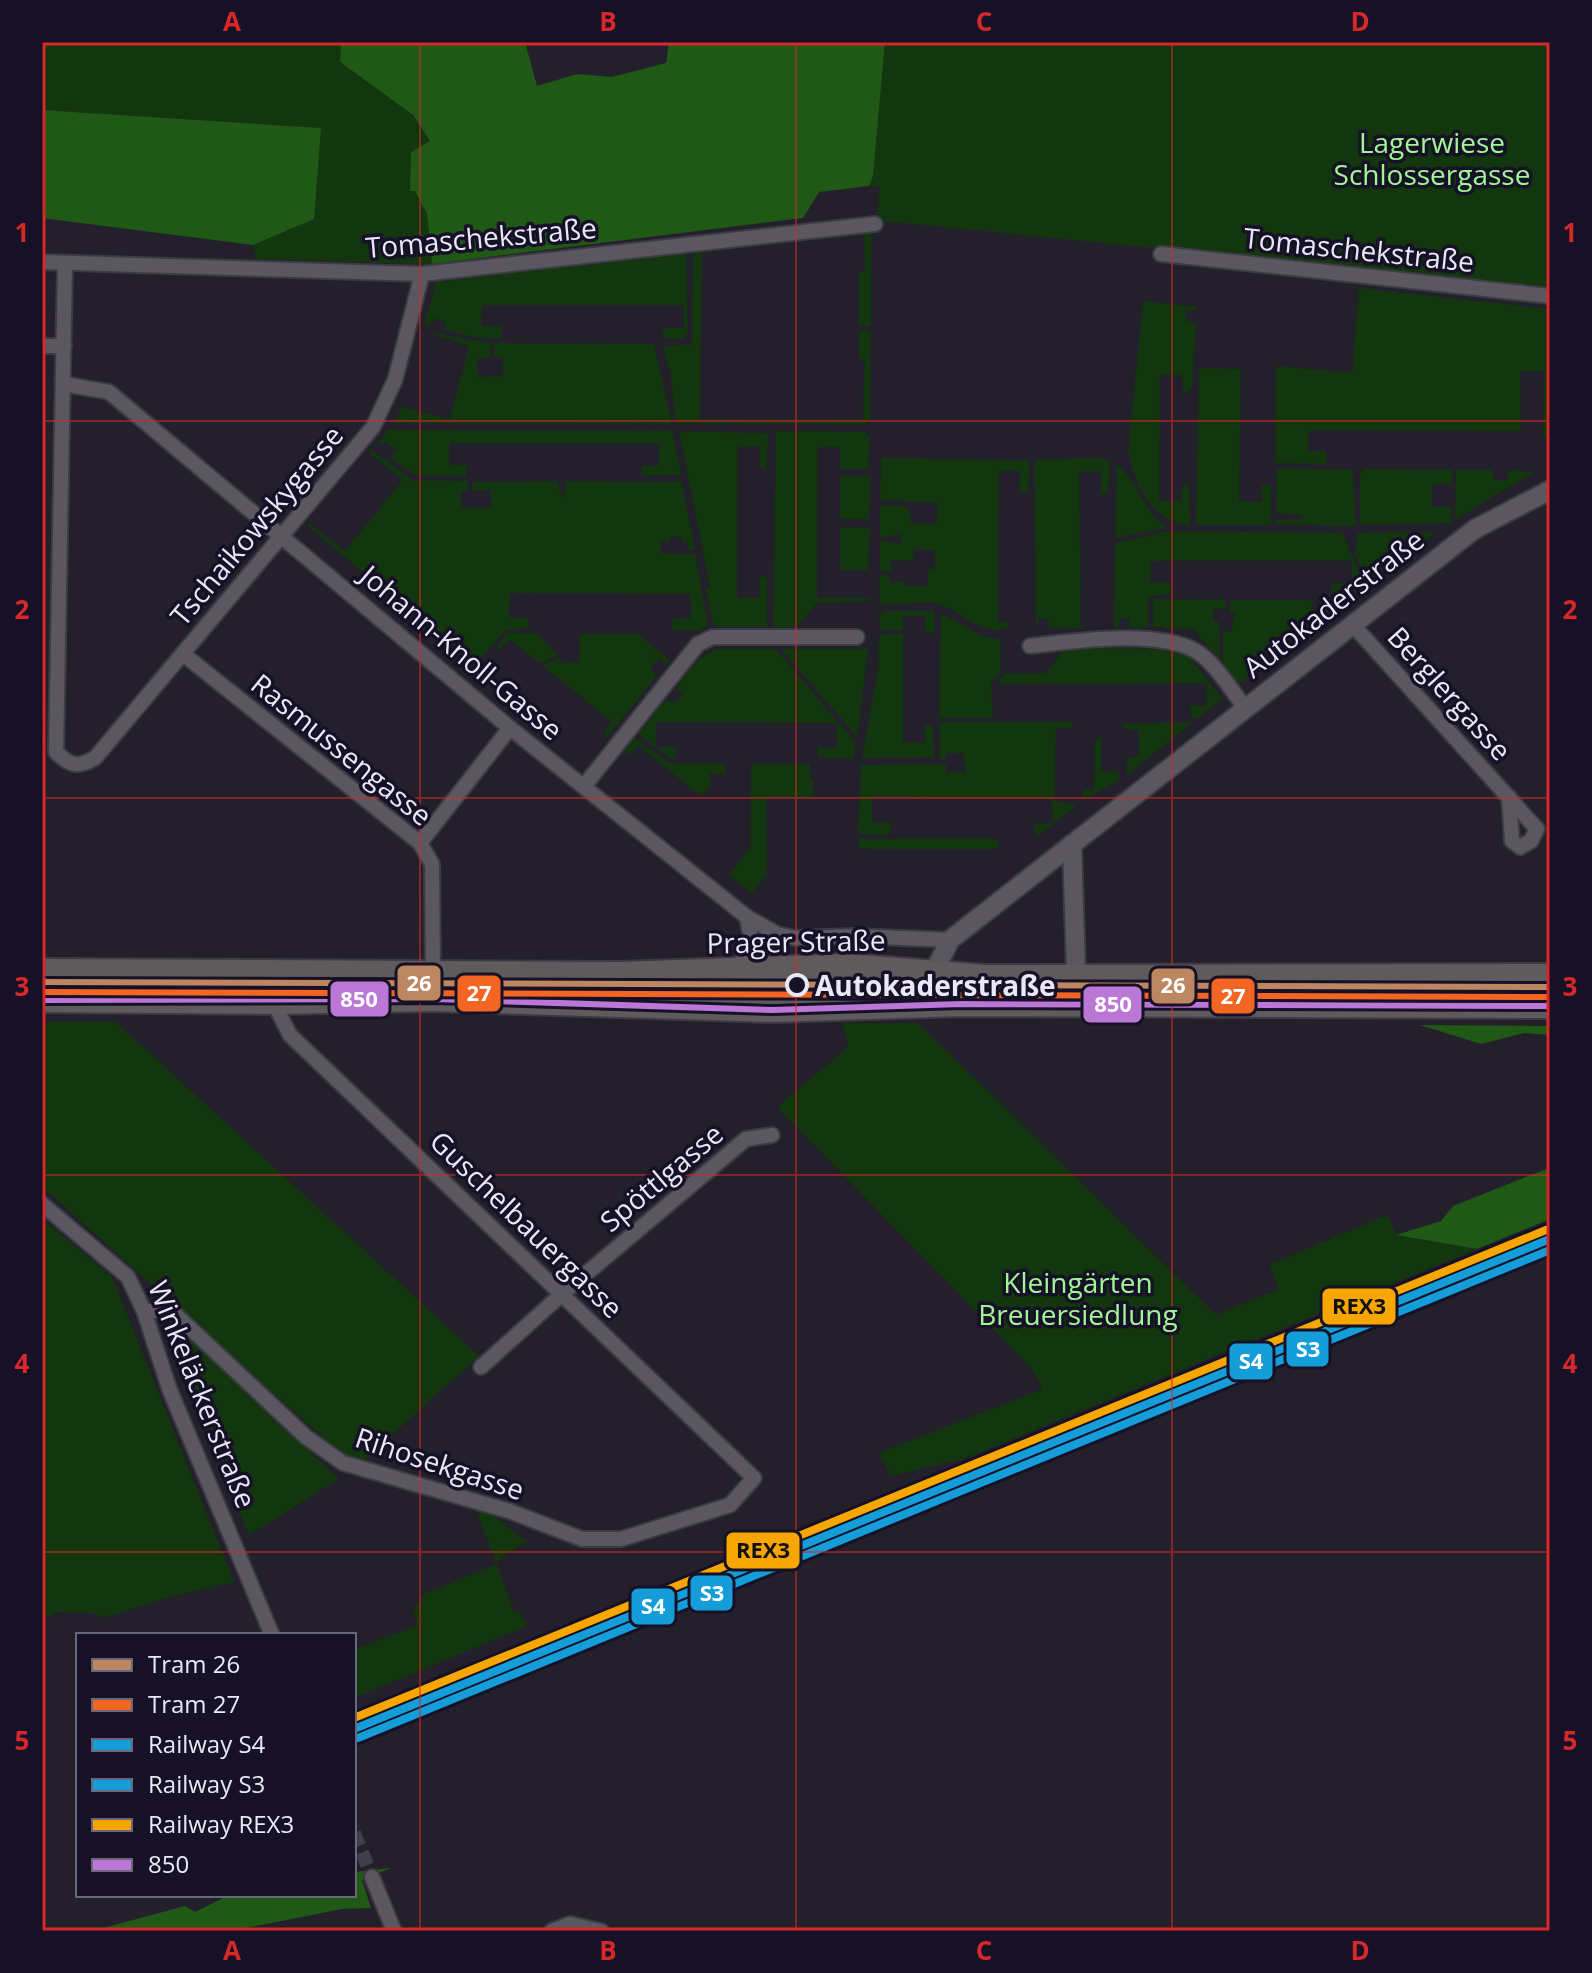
<svg xmlns="http://www.w3.org/2000/svg" width="1592" height="1973" font-family="'Open Sans',sans-serif">
	<rect width="100%" height="100%" fill="#23202c"/>
	<g fill="#12360d">
		<path d="M42,42h299l-1,20 73,53 17,27 -19,10 -1,38 5,1 12,23 5,50 -176,-5 -3,-14 61,-26 6,-91 -278,-18z"/>
		<path d="M885,42h665v246l-667,-67 -6,-4 3,-31h-11l4,-10z"/>
		<path d="M867,230l4,3v93h-12v-54l6,-1 -1,-36h-9v-3z"/>
		<path d="M686,251l2,82 -5,6 -20,-1 -1,-10h22l-1,-23h-201l-1,21 22,1 -3,11h-21l-35,-8 2,-8 -14,-4 -3,9 -5,-1 12,-44z"/>
		<path d="M693,251l9,2 -2,166 163,2 2,-61 -6,-1v-28h12l-1,88 -5,5 -189,-1 -6,-52 -8,-25 30,-2z"/>
		<path d="M1359,288l191,21v127h-7l1,-65h-24l1,60 -212,-1 -1,21h18v13l-51,-1 1,-97 76,7z"/>
		<path d="M1143,301l54,6 -1,3 -10,1v10l10,2 -4,65 -9,6 -1,-19h-22l-1,126h22l1,-16h7l1,40c-38,-1 -56,-42 -62,-75z"/>
		<path d="M423,331l67,12 1,15h-14l1,19 25,-1v-19h-9v-14l160,1 18,80 -277,-1 6,-16 49,12 19,-73z"/>
		<path d="M1199,368l42,1 -2,132 23,1v-18l9,2v39h-75z"/>
		<path d="M387,430l285,1 10,44h-40v-9h17v-23h-209l-1,22h18l-1,11h-49l-27,-18 7,-8 -12,-8 -8,5z"/>
		<path d="M679,431l90,2 -3,36 -6,-1v-22l-22,1 -1,151h22l1,-21h7v50h-53l-8,-39 4,-1z"/>
		<path d="M776,431l89,1 5,6 -2,31h-28v-22h-22l-1,151h52l1,3 -53,2 -21,24h-23z"/>
		<path d="M371,449l41,31 55,1 2,9 -8,1 1,17h29v-18h-19l1,-8 84,-1 6,19 3,-19 116,1 13,68h-7v-8h-5l-1,-5 -11,-1 -1,5h-9v12l34,1 13,72 -9,4h-26l-1,-11 19,-1 -1,-24 -180,-1 -1,25h19l1,9 -24,4 -31,34 -166,-139 2,-2 35,27 58,-71 -34,-27z"/>
		<path d="M881,458l149,3 -2,31 -8,1v-22h-21l-1,151 11,1v4c-26,11 -45,-14 -68,-22 -19,-7 -44,4 -62,-3l1,-27 10,1 1,6h14v4h23v-17h7v-19l-21,-1 -1,12 -22,-1v12l-11,-1v-30l21,3v-10l-21,4v-32l24,-1 6,6 1,12 25,1 2,-21 -58,-3z"/>
		<path d="M1099,458l11,3 -2,32 -7,1v-23l-22,1 2,156h-32v-9l-10,-1 -3,10 -2,-168z"/>
		<path d="M1117,465c23,17 25,47 50,63l-52,10z"/>
		<path d="M1277,468l76,2 3,56 -82,-2 1,-4h28v-5l-27,-2z"/>
		<path d="M1364,469l89,1 -2,18 -4,-5 -15,2v22h19v16l-91,2v-51z"/>
		<path d="M1456,470h37l1,10h14l1,-10 25,2 -79,48z"/>
		<path d="M840,476l31,1 -2,42h-29z"/>
		<path d="M840,527l30,1 -2,42h-28z"/>
		<path d="M1170,531l172,2 23,53 -11,10 -23,-2v-10l21,-1v-23l-201,1 -1,22h21l-1,12 -21,1 -1,32h-19v-10h-10v10l-5,-1 1,-84z"/>
		<path d="M1432,532l2,2 -66,50 -13,-30 3,-21z"/>
		<path d="M1153,599l72,1 1,8 -13,1v12l6,1 1,38 -27,-31 -40,-2z"/>
		<path d="M1327,599l18,3 -107,83 -15,-21v-33l8,1 4,-19h-5v-13h82l-1,9 15,1z"/>
		<path d="M884,611h50v22h-8l-1,-17h-22v14l-22,1 -2,-15z"/>
		<path d="M941,613l41,23 18,3 1,33 -10,11 2,35h-54z"/>
		<path d="M507,633h30l21,23 -18,7 -31,-24 -10,11 -3,-3z"/>
		<path d="M580,634h58l32,27 -3,4 -8,-7 -9,12 7,6 -50,61 -3,-4 8,-11 -70,-57 19,-7v5h18z"/>
		<path d="M903,634v108l22,1v-18h8l1,32 -72,1 17,-94v-29z"/>
		<path d="M1070,648l104,1 16,8 32,42 -24,19h-6l-2,-12h17v-23l-210,1 7,-10 42,-1 18,-23z"/>
		<path d="M717,649h59l79,93 -2,17 -35,-2v-9h19v-25l-181,-1v25h19l1,11 -4,1 -34,-25 28,-35 7,5 10,-10 -7,-6c12,-16 22,-33 41,-39z"/>
		<path d="M781,649h87l-11,88z"/>
		<path d="M940,722h132l2,6h-18l-2,73 23,4 -38,30h-3l-3,-11 20,-1 -1,-24 -180,-1v25h19l-1,12 -32,-1 3,-69 85,-1v8l20,1 -3,-20h-17l-1,7 -6,-2z"/>
		<path d="M1190,722l1,2 -64,51v-17l12,-1v-27l-16,-1 -1,-5z"/>
		<path d="M634,737l35,26 56,1v10l-15,-1v15l-11,7 -61,-50 -8,10 -7,-5z"/>
		<path d="M1101,738v33l18,1v8l-36,20v-10l11,-1 1,-50z"/>
		<path d="M751,764h59v15l3,1v17l-47,1 1,76 -15,19 -23,-18 21,-27z"/>
		<path d="M859,839h139v10h-129l-10,-1z"/>
		<path d="M42,1022h74l363,334 -118,107 -26,-15 -293,-261z"/>
		<path d="M842,1023h76l298,292 63,-26 -10,-24 118,-50 10,20 80,14 -511,209 -75,18 -12,-23 164,-64 -11,-20 -255,-262 71,-60z"/>
		<path d="M42,1219l70,58 122,305 -68,16 -59,19 -18,-4 -33,-1 -14,8z"/>
		<path d="M180,1329l159,150 -90,56 -83,-196z"/>
		<path d="M474,1505c19,5 35,26 53,36l-31,21z"/>
		<path d="M497,1564l17,49 4,-2 9,15 -173,72v-48l64,-25 -5,-13 11,-18z"/>
	</g>
	<g fill="#205816">
		<path d="M341,42h184l12,44 40,-12 35,3 54,-14 3,-21h216l-12,134 -4,10 -50,6 -16,26 -371,46 -5,-50 -12,-23h-5l1,-39 19,-11 -17,-26 -73,-53z"/>
		<path d="M42,110l279,18 -7,91 -61,26 -211,-27z"/>
		<path d="M1420,1025l130,1v9l-26,-2 -43,11z"/>
		<path d="M1546,1169h4v50l-73,30 -81,-14 45,-14 12,-15z"/>
		<path d="M391,1868l-29,12 9,28 -29,1 -111,22h-139l93,-25 10,6 34,-17h125v-23z"/>
	</g>
	<g fill="none" stroke-linecap="round" stroke-linejoin="round">
		<path stroke="#413e4a" stroke-width="14" stroke-dasharray="14 7" stroke-linecap="butt" d="M354,1833l18,44"/>
		<g stroke="#3d3a45" stroke-width="18">
			<g id="minor">
				<path d="M1161,254l389,42"/>
				<path d="M42,262l380,12 453,-50"/>
				<path d="M65,263l-9,489c14,14 22,16 39,6l278,-331 22,-47 27,-106"/>
				<path d="M42,346h22"/>
				<path d="M64,384l45,8 401,336 237,189 4,22 -13,31 -5,39"/>
				<path d="M1353,625l184,204 -6,12 -11,6 -8,-6 -3,-44"/>
				<path d="M1030,646c44,-5 127,-17 166,5 18,11 36,39 48,56"/>
				<path d="M183,654l237,189 12,21 1,115"/>
				<path d="M584,786l114,-142 15,-7h144"/>
				<path d="M420,843l90,-115"/>
				<path d="M747,917l30,17 18,4 60,-2 95,4"/>
				<path d="M42,1204l86,73 16,34 25,77 103,247"/>
				<path d="M144,1311h28l134,126 37,26 166,48 73,28h39l109,-34 24,-27 -464,-443 -17,-33"/>
				<path d="M481,1367l81,-73 184,-155 26,-4"/>
				<path d="M372,1877l22,54"/>
				<path d="M552,1931l18,-7 31,7"/>
			</g>
		</g>
		<g stroke="#3d3a45" stroke-width="22">
			<g id="tertiary">
				<path d="M1072,844l5,160"/>
				<path d="M933,1006l1,-34 16,-32 525,-411 75,-39"/>
			</g>
		</g>
		<g stroke="#3d3a45" stroke-width="28">
			<g id="primary">
				<path d="M42,971l578,3 228,-8 137,11 565,-1"/>
				<path d="M42,1000l231,2 162,-3 338,11 188,-6 589,2"/>
			</g>
		</g>
		<use href="#minor" stroke="#5a5761" stroke-width="14"/>
		<use href="#tertiary" stroke="#5a5761" stroke-width="18"/>
		<use href="#primary" stroke="#5f5b5c" stroke-width="24"/>
		<g stroke="#171127" stroke-width="12">
			<path id="bus-1" d="M42,1000l393,-1 338,11 188,-6 589,2"/>
		</g>
		<use href="#bus-1" stroke="#ba77d6" stroke-width="6"/>
		<g stroke="#171127" stroke-width="14">
			<path id="rail-1" d="M354,1729l1196,-490"/>
		</g>
		<g stroke="#171127" stroke-width="14">
			<path id="rail-2" d="M358,1738l1192,-488"/>
		</g>
		<g stroke="#171127" stroke-width="14">
			<path id="rail-3" d="M354,1718l1192,-488"/>
		</g>
		<use href="#rail-1" stroke="#159dd9" stroke-width="8"/>
		<use href="#rail-2" stroke="#159dd9" stroke-width="8"/>
		<use href="#rail-3" stroke="#f7a600" stroke-width="8"/>
		<g stroke="#171127" stroke-width="12">
			<path id="tram-1" d="M42,982l1508,5"/>
		</g>
		<g stroke="#171127" stroke-width="12">
			<path id="tram-2" d="M42,992l1508,5"/>
		</g>
		<use href="#tram-1" stroke="#bb8660" stroke-width="6"/>
		<use href="#tram-2" stroke="#f26522" stroke-width="6"/>
	</g>
	<path fill="none" stroke="#d62828" stroke-width="2" stroke-opacity="0.55" d="M420,42v1889M796,42v1889M1172,42v1889M42,421h1508M42,798h1508M42,1175h1508M42,1552h1508"/>
	<circle fill="#171127" stroke="#eae7f7" stroke-width="4" cx="797" cy="985" r="10"/>
	<g text-anchor="middle" dominant-baseline="central" stroke-width="7" stroke-linejoin="round" paint-order="stroke">
		<g font-size="28" fill="#a0f692" stroke="#171127">
			<text x="1432" y="142">Lagerwiese<tspan x="1432" dy="32">Schlossergasse</tspan></text>
			<text x="1078" y="1282">Kleingärten<tspan x="1078" dy="32">Breuersiedlung</tspan></text>
		</g>
		<g font-size="28" fill="#eae7f7" stroke="#171127">
			<text transform="translate(481 237) rotate(-5)">Tomaschekstraße</text>
			<text transform="translate(1359 249) rotate(6)">Tomaschekstraße</text>
			<text transform="translate(256 525) rotate(-50)">Tschaikowskygasse</text>
			<text transform="translate(1333 603) rotate(-38)">Autokaderstraße</text>
			<text transform="translate(462 652) rotate(40)">Johann-Knoll-Gasse</text>
			<text transform="translate(1450 693) rotate(48)">Berglergasse</text>
			<text transform="translate(342 749) rotate(39)">Rasmussengasse</text>
			<text transform="translate(796 941) rotate(-1)">Prager Straße</text>
			<text transform="translate(661 1177) rotate(-40)">Spöttlgasse</text>
			<text transform="translate(527 1224) rotate(44)">Guschelbauergasse</text>
			<text transform="translate(203 1394) rotate(68)">Winkeläckerstraße</text>
			<text transform="translate(440 1463) rotate(18)">Rihosekgasse</text>
		</g>
		<g font-size="28" font-weight="bold" fill="#eae7f7" stroke="#171127" text-anchor="start">
			<text x="815" y="985">Autokaderstraße</text>
		</g>
	</g>
	<g stroke="#171127" stroke-width="3">
		<rect x="396" y="964" width="46" height="38" rx="8" fill="#bb8660"/>
		<rect x="1150" y="967" width="46" height="38" rx="8" fill="#bb8660"/>
		<rect x="456" y="974" width="46" height="39" rx="8" fill="#f26522"/>
		<rect x="1210" y="977" width="46" height="38" rx="8" fill="#f26522"/>
		<rect x="329" y="980" width="61" height="38" rx="8" fill="#ba77d6"/>
		<rect x="1082" y="985" width="61" height="39" rx="8" fill="#ba77d6"/>
		<rect x="1321" y="1287" width="76" height="39" rx="8" fill="#f7a600"/>
		<rect x="1285" y="1330" width="45" height="38" rx="8" fill="#159dd9"/>
		<rect x="1228" y="1342" width="46" height="39" rx="8" fill="#159dd9"/>
		<rect x="725" y="1531" width="76" height="39" rx="8" fill="#f7a600"/>
		<rect x="689" y="1574" width="45" height="38" rx="8" fill="#159dd9"/>
		<rect x="630" y="1587" width="46" height="39" rx="8" fill="#159dd9"/>
	</g>
	<g font-size="22" text-anchor="middle" font-weight="bold" fill="#fff">
		<text x="419" y="991">26</text>
		<text x="1173" y="993">26</text>
		<text x="479" y="1001">27</text>
		<text x="1233" y="1004">27</text>
		<text x="359" y="1007">850</text>
		<text x="1113" y="1012">850</text>
		<text x="1308" y="1357">S3</text>
		<text x="1251" y="1369">S4</text>
		<text x="712" y="1601">S3</text>
		<text x="653" y="1614">S4</text>
	</g>
	<g font-size="22" text-anchor="middle" font-weight="bold" fill="#111">
		<text x="1359" y="1314">REX3</text>
		<text x="763" y="1558">REX3</text>
	</g>
	<rect width="1592" height="1973" fill="none" stroke="#171127" stroke-width="88"/>
	<rect x="76" y="1633" width="280" height="264" fill="#171127" stroke="#6b677a" stroke-width="2"/>
	<rect x="92" y="1659" width="40" height="12" fill="#bb8660" stroke="#6b677a" stroke-width="2"/>
	<text x="148" y="1673" font-size="24" fill="#eae7f7">Tram 26</text>
	<rect x="92" y="1699" width="40" height="12" fill="#f26522" stroke="#6b677a" stroke-width="2"/>
	<text x="148" y="1713" font-size="24" fill="#eae7f7">Tram 27</text>
	<rect x="92" y="1739" width="40" height="12" fill="#159dd9" stroke="#6b677a" stroke-width="2"/>
	<text x="148" y="1753" font-size="24" fill="#eae7f7">Railway S4</text>
	<rect x="92" y="1779" width="40" height="12" fill="#159dd9" stroke="#6b677a" stroke-width="2"/>
	<text x="148" y="1793" font-size="24" fill="#eae7f7">Railway S3</text>
	<rect x="92" y="1819" width="40" height="12" fill="#f7a600" stroke="#6b677a" stroke-width="2"/>
	<text x="148" y="1833" font-size="24" fill="#eae7f7">Railway REX3</text>
	<rect x="92" y="1859" width="40" height="12" fill="#ba77d6" stroke="#6b677a" stroke-width="2"/>
	<text x="148" y="1873" font-size="24" fill="#eae7f7">850</text>
	<rect x="44" y="44" width="1504" height="1885" fill="none" stroke="#d62828" stroke-width="3"/>
	<g font-size="26" text-anchor="middle" font-weight="bold" fill="#d62828">
		<text x="232" y="31">A</text>
		<text x="608" y="31">B</text>
		<text x="984" y="31">C</text>
		<text x="1360" y="31">D</text>
		<text x="22" y="242">1</text>
		<text x="1570" y="242">1</text>
		<text x="22" y="619">2</text>
		<text x="1570" y="619">2</text>
		<text x="22" y="996">3</text>
		<text x="1570" y="996">3</text>
		<text x="22" y="1373">4</text>
		<text x="1570" y="1373">4</text>
		<text x="22" y="1750">5</text>
		<text x="1570" y="1750">5</text>
		<text x="232" y="1960">A</text>
		<text x="608" y="1960">B</text>
		<text x="984" y="1960">C</text>
		<text x="1360" y="1960">D</text>
	</g>
</svg>
